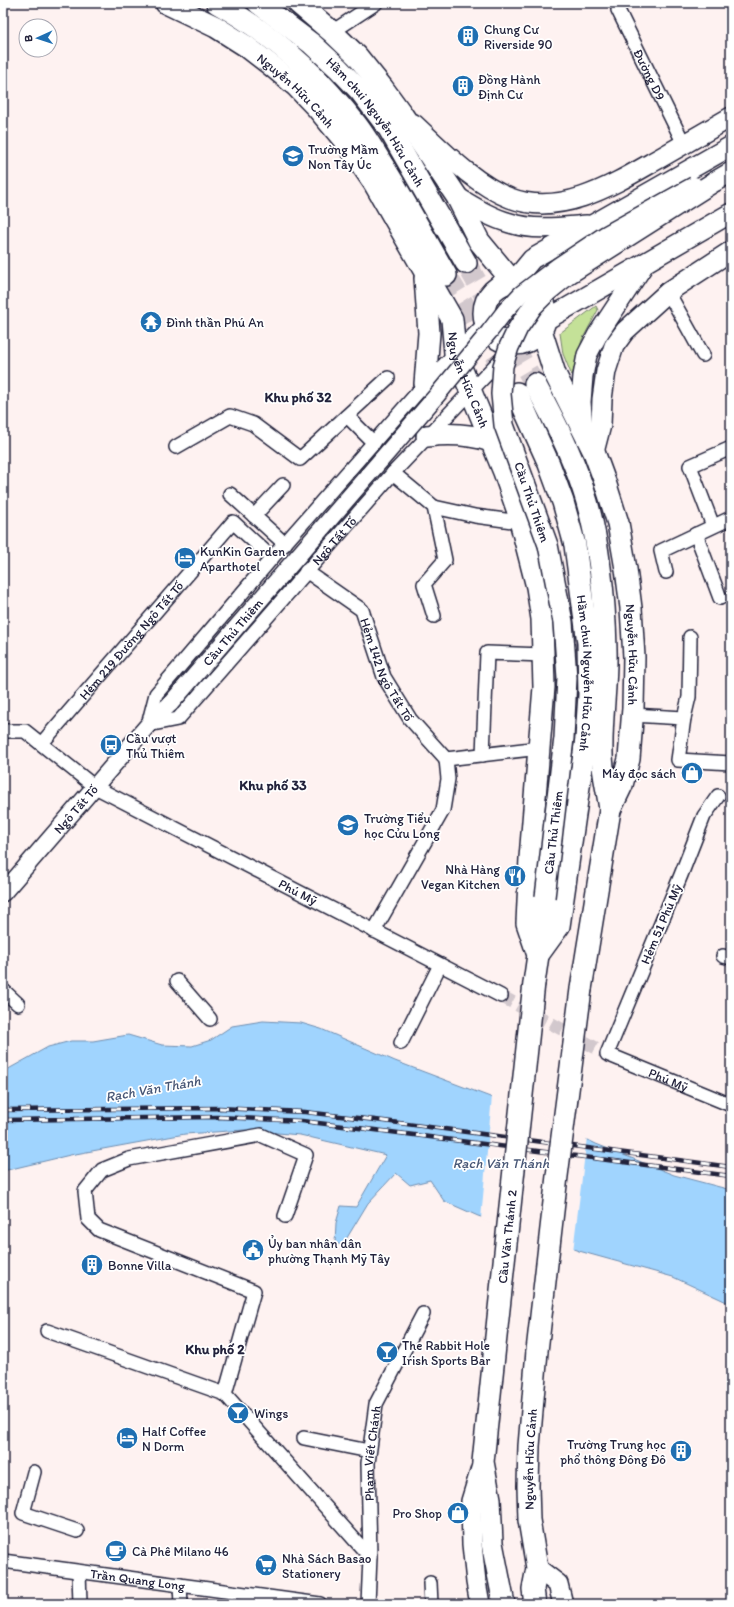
<svg xmlns="http://www.w3.org/2000/svg" width="734" height="1607" font-family="Itim,sans-serif">
	<rect width="100%" height="100%" fill="#fef2f1"/>
	<filter id="ink" filterUnits="userSpaceOnUse"><feTurbulence type="fractalNoise" baseFrequency=".025" numOctaves="2"/><feDisplacementMap in="SourceGraphic" scale="8" xChannelSelector="R" yChannelSelector="G"/><feConvolveMatrix kernelMatrix="1 2 1 2 8 2 1 2 1" color-interpolation-filters="sRGB"/></filter>
	<g filter="url(#ink)">
		<path fill="#c4e198" stroke="#73826a" d="M596,306l2,4 -16,30 -10,36 -9,-22 -3,-21z"/>
		<path fill="#a0d4fe" stroke="#6e8db0" d="M263,1021l38,2 20,6 74,32 148,56 53,27 78,31 57,15v114l-58,-27 -94,-26 -101,-35 -34,-15 -14,-21 -20,5 -14,-12 -28,30 -26,43 -7,-4 1,-19 5,-17 15,1 30,-52 -86,-20 -56,-5 -59,4 -115,21 -67,16v-99l45,-25 23,-6h22l35,-6 34,10 30,1 19,-6 21,-14z"/>
		<path fill="#fef2f1" d="M492,1096l52,19 43,22 -14,114 -92,-32z"/>
		<g fill="none" stroke-linecap="round" stroke-linejoin="round">
			<path stroke="#d2c8cd" stroke-width="13" stroke-dasharray="13 6" stroke-linecap="butt" d="M501,996l106,58"/>
			<g stroke="#d2c8cd" stroke-width="21" stroke-dasharray="21 10" stroke-linecap="butt">
				<path d="M466,263l69,121"/>
				<path d="M446,275l64,105"/>
			</g>
			<g stroke="#22223b" stroke-width="16">
				<g id="minor">
					<path id="s1" d="M620,3l-2,7 66,134"/>
					<path d="M332,32l44,-29"/>
					<path d="M668,292l35,63"/>
					<path id="s2" d="M486,322l-61,62 -153,174 -116,136 -8,31 30,-6 215,-246 112,-118"/>
					<path d="M347,416l27,27"/>
					<path d="M176,447l54,-31 23,8 47,35 88,-81"/>
					<path d="M393,473l41,34 11,53 -21,24 10,32"/>
					<path d="M230,494l55,50"/>
					<path d="M434,507l41,9 45,6"/>
					<path d="M254,516l29,-31"/>
					<path d="M713,526l-23,-60 41,-18"/>
					<path d="M696,534l24,64"/>
					<path id="s3" d="M306,571l56,39 22,67 26,42 36,40"/>
					<path d="M666,572l-5,-21 70,-33"/>
					<path d="M632,715l52,3 -6,42 53,3"/>
					<path d="M684,718l5,-21 1,-60"/>
					<path id="s4" d="M3,731h22l70,56 406,209"/>
					<path id="s5" d="M42,743l191,-221 39,36"/>
					<path d="M483,755l4,-102 56,2"/>
					<path d="M446,759l94,-11"/>
					<path id="s6" d="M718,796l-14,20 -23,59 -74,179 124,51"/>
					<path d="M374,931l69,-121 5,-31 -2,-20"/>
					<path d="M723,956l8,2"/>
					<path d="M177,981l33,38"/>
					<path d="M3,990l15,14"/>
					<path d="M401,1043l39,-78"/>
					<path d="M285,1216l21,-61 -45,-20 -132,24 -27,11 -17,21 3,28 11,11 155,61 -29,103 145,163"/>
					<path d="M47,1331l178,63"/>
					<path d="M304,1438l65,13"/>
					<path d="M34,1472l-11,41 54,18"/>
					<path id="s7" d="M3,1561l317,43"/>
					<path d="M79,1572l1,32"/>
					<path d="M430,1583l1,21"/>
					<path d="M180,1585l1,19"/>
					<path id="s8" d="M368,1604l2,-47 -2,-94 8,-59 47,-90"/>
				</g>
			</g>
			<g stroke="#22223b" stroke-width="19">
				<g id="tertiary">
					<path id="s9" d="M3,893l145,-168 23,-22"/>
				</g>
			</g>
			<g stroke="#22223b" stroke-width="22">
				<g id="secondary">
					<path d="M414,124c27,25 61,61 96,74 52,20 106,-15 150,-40 24,-14 47,-27 71,-41"/>
					<path d="M714,182l17,-10"/>
					<path d="M457,197c17,10 34,21 53,26 24,8 52,4 77,2"/>
					<path d="M513,282l19,-23 199,-113"/>
					<path d="M546,320l185,-107"/>
					<path d="M583,428l-2,-26 2,-26 4,-21 11,-21 45,-68"/>
					<path d="M594,452l7,-27 1,-26 4,-28 8,-25 11,-15 43,-39 63,-41"/>
					<path d="M538,955l7,-58"/>
					<path d="M537,1568l21,16 5,20"/>
					<path d="M480,1604l-4,-22 -4,-38 -1,-43 12,-39"/>
				</g>
			</g>
			<g stroke="#22223b" stroke-width="24">
				<g id="primary">
					<path id="s10" d="M166,3l50,24 30,19 26,20 24,20 22,23 30,36 26,38 78,136 3,34 49,119 13,37 20,78 5,32 2,68 -14,171 -3,65 11,32 -4,28"/>
					<path d="M217,3c54,30 101,72 139,121 13,17 24,37 36,56 18,31 36,63 54,95"/>
					<path id="s11" d="M258,3l54,41 26,24 22,23 29,38 77,134"/>
					<path d="M298,3l34,29 25,24 25,31 19,26 56,84 22,44 34,41"/>
					<path d="M425,278l4,55 -4,51"/>
					<circle cx="515" cy="313" r="31"/>
					<path id="s12" d="M541,330l14,44 39,78 11,30 13,41 8,46 5,39 3,49 -1,51 -4,51 -7,26 -12,25 -29,179"/>
					<path d="M535,384c18,34 36,68 48,105 16,47 22,111 23,161 1,34 -5,69 -4,103 0,19 6,39 8,57"/>
					<path id="s13" d="M517,393l32,71 14,38 12,43 13,98 1,52 -3,43 -27,188 -21,29"/>
					<path d="M427,436c23,-3 42,-2 64,5"/>
					<path d="M495,1346l-12,116 7,37 2,44 12,61"/>
					<path id="s14" d="M535,1604l-2,-15 4,-21 -8,-48 -1,-34 1,-40 8,-95"/>
				</g>
			</g>
			<use href="#minor" stroke="#fff" stroke-width="13"/>
			<use href="#tertiary" stroke="#fff" stroke-width="16"/>
			<use href="#secondary" stroke="#fff" stroke-width="19"/>
			<use href="#primary" stroke="#fff" stroke-width="21"/>
			<g stroke="#22223b" stroke-width="4.5">
				<g id="rail">
					<path d="M3,1110l216,-2 86,4 79,9 347,46"/>
					<path d="M3,1120l214,-3 85,4 81,10 348,45"/>
				</g>
			</g>
			<use href="#rail" stroke="#fff" stroke-width="3" stroke-dasharray="9" stroke-linecap="butt"/>
			<g stroke="#22223b" stroke-width="19" stroke-linecap="butt">
				<g id="tertiary-bridge">
					<path id="s15" d="M171,703l267,-309 51,-62 17,-22 15,-16 37,-28 48,-32 88,-49"/>
				</g>
			</g>
			<g stroke="#22223b" stroke-width="22" stroke-linecap="butt">
				<g id="secondary-bridge">
					<path id="s16" d="M545,897l19,-159 3,-60 -4,-56 -15,-77 -44,-120 -3,-31 2,-28 6,-19 9,-19 15,-22 15,-15 21,-17 145,-92"/>
				</g>
			</g>
			<g stroke="#22223b" stroke-width="24" stroke-linecap="butt">
				<g id="primary-bridge">
					<path id="s17" d="M495,1346l39,-363"/>
					<path d="M537,1351l20,-175 24,-187"/>
				</g>
			</g>
			<use href="#tertiary-bridge" stroke="#fff" stroke-width="16"/>
			<use href="#secondary-bridge" stroke="#fff" stroke-width="19"/>
			<use href="#primary-bridge" stroke="#fff" stroke-width="21"/>
		</g>
	</g>
	<defs>
		<g id="building-disc" transform="scale(1.15)"><circle r="9.5" fill="#1f6fb2" stroke="#fff"/><path d="M-4-6H4V6H1V3H-1V6H-4ZM-2.5-4.3h1.7v1.8h-1.7ZM.8-4.3h1.7v1.8H.8ZM-2.5-1h1.7V.8h-1.7ZM.8-1h1.7V.8H.8Z" fill="#fff"/></g>
		<g id="school-disc" transform="scale(1.15)"><circle r="9.5" fill="#1f6fb2" stroke="#fff"/><path d="M0-5L7-2L0 1L-7-2ZM-4 1L0 2.5L4 1V4Q0 6-4 4Z" fill="#fff"/></g>
		<g id="temple-disc" transform="scale(1.15)"><circle r="9.5" fill="#1f6fb2" stroke="#fff"/><path d="M0-6L5-2H3V0L6.5 2.5H4V6H1.5V3h-3V6H-4V2.5H-6.5L-3 0V-2H-5Z" fill="#fff"/></g>
		<g id="hotel-disc" transform="scale(1.15)"><circle r="9.5" fill="#1f6fb2" stroke="#fff"/><path d="M-6-4.5h1.5V1H6V5H4.5V3h-9V5H-6ZM-4 0a1.8 1.8 0 1 1 3.6 0ZM.5 0V-2.5h3Q6-2.5 6 0Z" fill="#fff"/></g>
		<g id="bus-disc" transform="scale(1.15)"><circle r="9.5" fill="#1f6fb2" stroke="#fff"/><path d="M-5-6H5V4H4V6H2V4H-2V6H-4V4H-5ZM-3.5-4V0h7V-4ZM-3.5 1.2v1.5H-2V1.2ZM2 1.2v1.5H3.5V1.2Z" fill="#fff"/></g>
		<g id="shop-disc" transform="scale(1.15)"><circle r="9.5" fill="#1f6fb2" stroke="#fff"/><path d="M-5-2.5h2.3a2.7 3.5 0 0 1 5.4 0H5L5.5 6h-11ZM-1.5-2.5h3a1.5 2.3 0 0 0-3 0Z" fill="#fff"/></g>
		<g id="restaurant-disc" transform="scale(1.15)"><circle r="9.5" fill="#1f6fb2" stroke="#fff"/><path d="M-5-6h1v4h1v-4h1v4h1v-4h1v5L-1.5 .5V6h-2V.5L-5-1ZM5-6V6H3V1.5H1.5Q1.5-4 5-6Z" fill="#fff"/></g>
		<g id="civic-disc" transform="scale(1.15)"><circle r="9.5" fill="#1f6fb2" stroke="#fff"/><path d="M-.6-6.5H3V-4.5H.6V-3L4-1V1h2V6H-6V1h2V-1L-.6-3ZM-1.2 2.5V6h2.4V2.5Z" fill="#fff"/></g>
		<g id="bar-disc" transform="scale(1.15)"><circle r="9.5" fill="#1f6fb2" stroke="#fff"/><path d="M-6-5H6L.8 .8V4.5H3.5V6h-7V4.5H-.8V.8Z" fill="#fff"/></g>
		<g id="cafe-disc" transform="scale(1.15)"><circle r="9.5" fill="#1f6fb2" stroke="#fff"/><path d="M-5.5-4.5H6V0H3Q3 3.5 0 3.5H-2.5Q-5.5 3.5-5.5 0ZM3-3.2v2h1.7v-2ZM-6 4.5H4V6H-6Z" fill="#fff"/></g>
		<g id="supermarket-disc" transform="scale(1.15)"><circle r="9.5" fill="#1f6fb2" stroke="#fff"/><path d="M-6-5.5h2.5l.6 2H6L4.5 2H-2.5L-4.4-4H-6ZM-1.5 3.2a1.3 1.3 0 1 0 .1 0ZM3 3.2a1.3 1.3 0 1 0 .1 0Z" fill="#fff"/></g>
	</defs>
	<g fill-rule="evenodd">
		<use href="#building-disc" x="468" y="36"/>
		<use href="#building-disc" x="463" y="86"/>
		<use href="#school-disc" x="293" y="156"/>
		<use href="#temple-disc" x="151" y="322"/>
		<use href="#hotel-disc" x="185" y="558"/>
		<use href="#bus-disc" x="111" y="745"/>
		<use href="#shop-disc" x="692" y="773"/>
		<use href="#school-disc" x="348" y="825"/>
		<use href="#restaurant-disc" x="515" y="876"/>
		<use href="#civic-disc" x="253" y="1250"/>
		<use href="#building-disc" x="92" y="1265"/>
		<use href="#bar-disc" x="387" y="1352"/>
		<use href="#bar-disc" x="238" y="1413"/>
		<use href="#hotel-disc" x="127" y="1438"/>
		<use href="#building-disc" x="681" y="1451"/>
		<use href="#shop-disc" x="458" y="1513"/>
		<use href="#cafe-disc" x="116" y="1551"/>
		<use href="#supermarket-disc" x="266" y="1565"/>
	</g>
	<g text-anchor="middle" dominant-baseline="central" stroke-width="3.5" stroke-linejoin="round" paint-order="stroke">
		<g font-size="13" fill="#22223b" stroke="#fff" text-anchor="start">
			<text x="484" y="29">Chung Cư<tspan x="484" dy="15">Riverside 90</tspan></text>
			<text x="478" y="79">Đồng Hành<tspan x="478" dy="15">Định Cư</tspan></text>
			<text x="308" y="149">Trường Mầm<tspan x="308" dy="15">Non Tây Úc</tspan></text>
			<text x="166" y="322">Đình thần Phú An</text>
			<text x="200" y="551">KunKin Garden<tspan x="200" dy="15">Aparthotel</tspan></text>
			<text x="126" y="738">Cầu vượt<tspan x="126" dy="15">Thủ Thiêm</tspan></text>
			<text x="676" y="773" text-anchor="end">Máy đọc sách</text>
			<text x="364" y="818">Trường Tiểu<tspan x="364" dy="15">học Cửu Long</tspan></text>
			<text x="500" y="869" text-anchor="end">Nhà Hàng<tspan x="500" dy="15">Vegan Kitchen</tspan></text>
			<text x="268" y="1243">Ủy ban nhân dân<tspan x="268" dy="15">phường Thạnh Mỹ Tây</tspan></text>
			<text x="108" y="1265">Bonne Villa</text>
			<text x="402" y="1345">The Rabbit Hole<tspan x="402" dy="15">Irish Sports Bar</tspan></text>
			<text x="254" y="1413">Wings</text>
			<text x="142" y="1431">Half Coffee<tspan x="142" dy="15">N Dorm</tspan></text>
			<text x="666" y="1444" text-anchor="end">Trường Trung học<tspan x="666" dy="15">phổ thông Đông Đô</tspan></text>
			<text x="442" y="1513" text-anchor="end">Pro Shop</text>
			<text x="132" y="1551">Cà Phê Milano 46</text>
			<text x="282" y="1558">Nhà Sách Basao<tspan x="282" dy="15">Stationery</tspan></text>
		</g>
		<g font-size="13" fill="#22223b" stroke="#fff">
			<text stroke="none"><textPath href="#s1" startOffset="79">Đường D9</textPath></text>
			<text stroke="none"><textPath href="#s10" startOffset="158">Nguyễn Hữu Cảnh</textPath></text>
			<text stroke="none"><textPath href="#s11" startOffset="169">Hầm chui Nguyễn Hữu Cảnh</textPath></text>
			<text stroke="none"><textPath href="#s10" startOffset="500">Nguyễn Hữu Cảnh</textPath></text>
			<text transform="translate(532 502) rotate(71)">Cầu Thủ Thiêm</text>
			<text stroke="none"><textPath href="#s2" startOffset="797">Ngô Tất Tố</textPath></text>
			<text stroke="none"><textPath href="#s15" startOffset="94">Cầu Thủ Thiêm</textPath></text>
			<text stroke="none"><textPath href="#s5" startOffset="136">Hẻm 219 Đường Ngô Tất Tố</textPath></text>
			<text stroke="none"><textPath href="#s12" startOffset="341">Nguyễn Hữu Cảnh</textPath></text>
			<text stroke="none"><textPath href="#s3" startOffset="133">Hẻm 142 Ngô Tất Tố</textPath></text>
			<text stroke="none"><textPath href="#s13" startOffset="292">Hầm chui Nguyễn Hữu Cảnh</textPath></text>
			<text stroke="none"><textPath href="#s9" startOffset="111">Ngô Tất Tố</textPath></text>
			<text stroke="none"><textPath href="#s16" startOffset="65">Cầu Thủ Thiêm</textPath></text>
			<text stroke="none"><textPath href="#s4" startOffset="340">Phú Mỹ</textPath></text>
			<text transform="translate(661 924) rotate(-67)">Hẻm 51 Phú Mỹ</text>
			<text stroke="none"><textPath href="#s6" startOffset="348">Phú Mỹ</textPath></text>
			<text stroke="none"><textPath href="#s17" startOffset="110">Cầu Văn Thánh 2</textPath></text>
			<text stroke="none"><textPath href="#s8" startOffset="151">Phạm Viết Chánh</textPath></text>
			<text stroke="none"><textPath href="#s14" startOffset="146">Nguyễn Hữu Cảnh</textPath></text>
			<text stroke="none"><textPath href="#s7" startOffset="136">Trần Quang Long</textPath></text>
		</g>
		<g font-size="14" font-weight="bold" fill="#22223b" stroke="#fff">
			<text x="298" y="397">Khu phố 32</text>
			<text x="273" y="785">Khu phố 33</text>
			<text x="215" y="1349">Khu phố 2</text>
		</g>
		<g font-size="14" font-style="italic" fill="#485776" stroke="#fff">
			<text transform="translate(153 1089) rotate(-10)">Rạch Văn Thánh</text>
			<text x="501" y="1163">Rạch Văn Thánh</text>
		</g>
	</g>
	<rect width="734" height="1607" fill="none" stroke="#fff" stroke-width="16"/>
	<rect x="8" y="8" width="718" height="1591" fill="none" stroke="#22223b" stroke-width="1.5" filter="url(#ink)"/>
	<g transform="translate(38 38) rotate(267)"><circle r="19" fill="#ffffff" stroke="#a7a7b1"/>
	<path d="M0-3L7 15L0 10L-7 15Z" fill="#1f6fb2"/>
	<text y="-6" font-size="11" font-weight="bold" text-anchor="middle" fill="#22223b">B</text>
	</g>
</svg>
